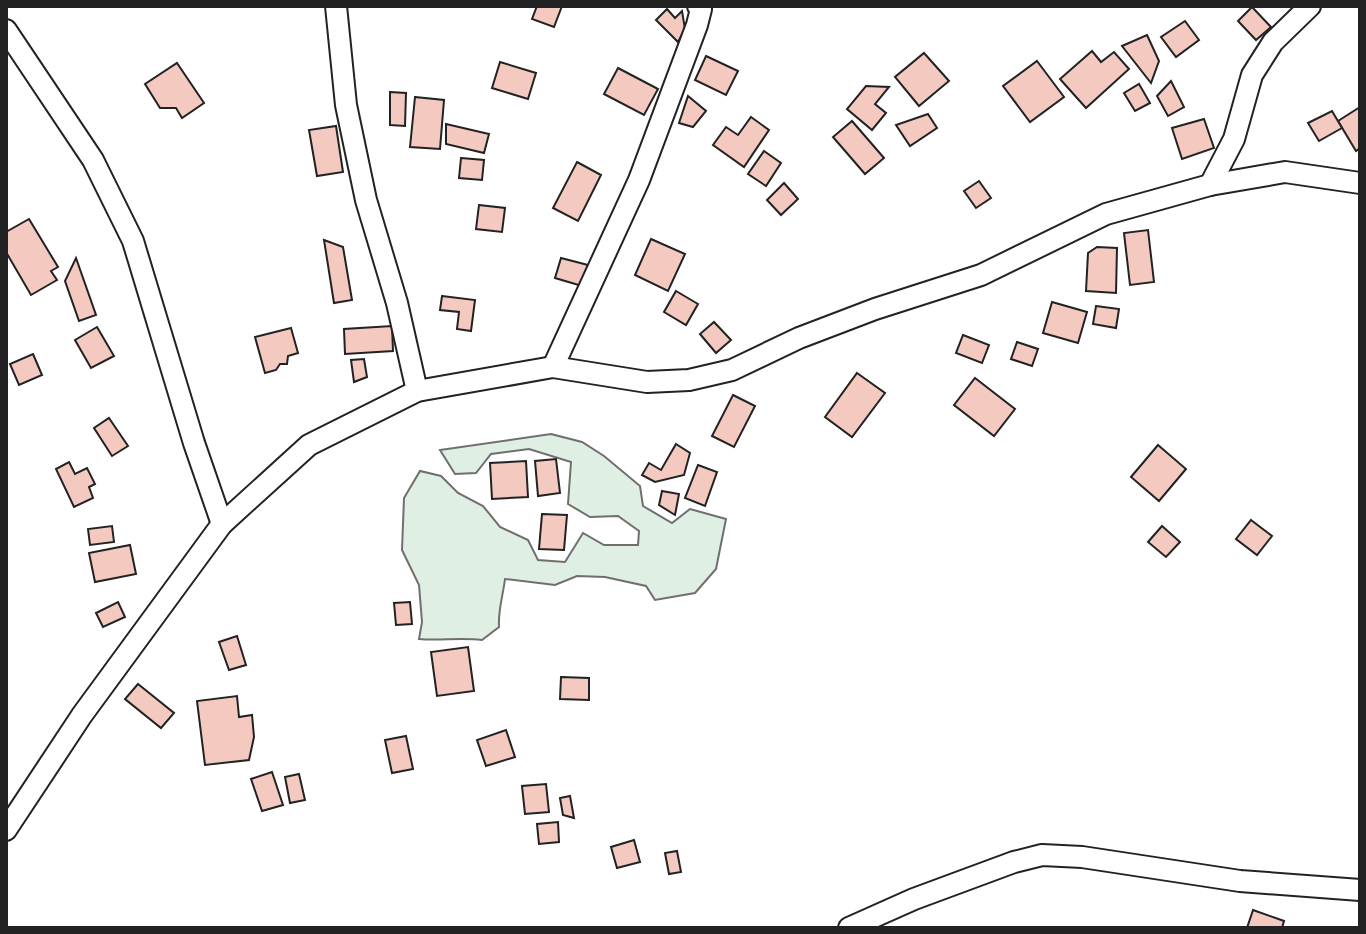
<svg xmlns="http://www.w3.org/2000/svg" width="1366" height="934" font-family="'Archivo Narrow',sans-serif">
	<rect width="100%" height="100%" fill="#fff"/>
	<path fill="#e0efe3" stroke="#6f6f6f" stroke-width="2" d="M551,434l31,8 22,14 36,30 3,20 29,17 18,-14 36,10 -10,50 -21,24 -40,7 -9,-14 -41,-9 -28,-1 -22,9 -50,-6c-2,17 -7,30 -6,48l-17,13c-22,-3 -42,1 -63,-1l3,-17 -3,-37 -17,-35 2,-52 16,-27 21,5 17,17 25,13 17,21 28,13 10,20 27,2 18,-29 21,12h34l1,-14 -21,-15 -28,1 -22,-13 3,-42 -42,-13 -38,5 -15,19 -21,1 -15,-24z"/>
	<g fill="#f3c9c0" stroke="#222" stroke-width="2">
		<path d="M537,6h25l-8,21 -22,-8z"/>
		<path d="M1252,7l19,20 -15,13 -18,-19z"/>
		<path d="M667,9l8,9 7,-7 3,18 -7,13 -22,-22z"/>
		<path d="M1185,21l14,19 -23,17 -15,-20z"/>
		<path d="M1147,35l12,26 -8,22 -29,-37z"/>
		<path d="M1092,51l9,11 13,-10 15,17 -43,39 -26,-29z"/>
		<path d="M924,53l25,28 -30,25 -24,-29z"/>
		<path d="M706,56l32,15 -12,24 -31,-15z"/>
		<path d="M1037,61l27,36 -34,25 -27,-36z"/>
		<path d="M500,62l36,11 -8,26 -36,-11z"/>
		<path d="M177,63l27,40 -22,15 -6,-10h-16l-15,-24z"/>
		<path d="M618,68l40,21 -14,26 -40,-21z"/>
		<path d="M1171,81l13,26 -16,9 -11,-20z"/>
		<path d="M1139,84l11,19 -15,8 -11,-18z"/>
		<path d="M866,86l23,1 -14,17 11,9 -14,17 -25,-21z"/>
		<path d="M390,92l16,1 -1,33 -15,-1z"/>
		<path d="M688,96l18,15 -13,16 -14,-4z"/>
		<path d="M415,97l29,3 -4,49 -30,-2z"/>
		<path d="M1360,107v41l-4,3 -18,-30z"/>
		<path d="M1332,111l10,17 -23,13 -11,-18z"/>
		<path d="M928,114l9,14 -27,18 -14,-21z"/>
		<path d="M751,117l18,13 -25,37 -31,-22 13,-18 12,8z"/>
		<path d="M1204,119l10,29 -32,11 -10,-31z"/>
		<path d="M852,121l32,37 -19,16 -32,-37z"/>
		<path d="M446,124l43,10 -5,19 -38,-9z"/>
		<path d="M336,126l7,46 -26,4 -8,-46z"/>
		<path d="M764,151l17,12 -15,23 -18,-12z"/>
		<path d="M461,158l23,2 -2,20 -23,-2z"/>
		<path d="M577,162l24,13 -23,46 -25,-13z"/>
		<path d="M979,181l12,17 -15,10 -12,-17z"/>
		<path d="M784,183l14,16 -17,16 -14,-15z"/>
		<path d="M479,205l26,3 -3,24 -26,-3z"/>
		<path d="M29,219l29,48 -7,4 6,9 -26,15 -25,-43v-20z"/>
		<path d="M1148,230l6,52 -24,3 -6,-52z"/>
		<path d="M651,239l34,15 -17,37 -33,-16z"/>
		<path d="M324,240l19,7 9,53 -18,3z"/>
		<path d="M1097,247l20,1 -1,45 -30,-2 2,-38z"/>
		<path d="M76,258l20,57 -17,6 -14,-40z"/>
		<path d="M561,258l27,7 -6,21 -27,-8z"/>
		<path d="M676,291l22,13 -12,21 -22,-13z"/>
		<path d="M442,296l33,4 -4,31 -14,-2 2,-17 -19,-2z"/>
		<path d="M1052,302l35,10 -9,31 -35,-10z"/>
		<path d="M1096,306l23,3 -3,19 -23,-4z"/>
		<path d="M714,322l17,18 -15,13 -16,-19z"/>
		<path d="M392,326l1,25 -48,3 -1,-25z"/>
		<path d="M97,327l17,29 -23,12 -16,-28z"/>
		<path d="M291,328l7,25 -10,3 -1,8h-7l-4,6 -11,3 -10,-36z"/>
		<path d="M963,335l26,10 -7,18 -26,-10z"/>
		<path d="M1017,342l21,7 -6,17 -21,-7z"/>
		<path d="M33,354l9,21 -23,10 -9,-21z"/>
		<path d="M364,359l3,18 -13,5 -3,-22z"/>
		<path d="M857,373l28,20 -33,44 -27,-20z"/>
		<path d="M975,378l40,31 -21,27 -40,-31z"/>
		<path d="M733,395l22,11 -21,41 -22,-11z"/>
		<path d="M109,418l19,28 -16,10 -18,-28z"/>
		<path d="M676,444l14,9 -6,22 -29,7 -13,-7 7,-12 12,7z"/>
		<path d="M1158,445l28,24 -27,32 -28,-24z"/>
		<path d="M556,459l4,34 -22,3 -3,-35z"/>
		<path d="M526,461l2,36 -36,2 -2,-36z"/>
		<path d="M69,462l6,12 12,-6 8,16 -6,3 4,11 -19,9 -18,-38z"/>
		<path d="M698,465l19,7 -12,34 -20,-8z"/>
		<path d="M662,491l17,3 -4,21 -16,-10z"/>
		<path d="M542,514l25,1 -3,35 -25,-1z"/>
		<path d="M1251,520l21,16 -15,19 -21,-16z"/>
		<path d="M112,526l2,16 -24,3 -2,-16z"/>
		<path d="M1162,526l18,16 -14,15 -18,-15z"/>
		<path d="M130,545l6,29 -41,8 -6,-29z"/>
		<path d="M118,602l7,15 -22,10 -7,-14z"/>
		<path d="M410,602l2,22 -16,1 -2,-22z"/>
		<path d="M237,636l9,29 -17,5 -10,-28z"/>
		<path d="M468,647l6,44 -37,5 -6,-44z"/>
		<path d="M561,677l28,1v22l-29,-1z"/>
		<path d="M138,684l36,29 -13,15 -36,-29z"/>
		<path d="M237,696l2,21 13,-2 2,22 -5,23 -44,5 -8,-64z"/>
		<path d="M506,730l9,27 -29,9 -9,-26z"/>
		<path d="M406,736l7,33 -21,4 -7,-33z"/>
		<path d="M272,772l11,33 -21,6 -11,-32z"/>
		<path d="M299,774l6,26 -15,3 -5,-26z"/>
		<path d="M546,784l3,28 -24,2 -3,-28z"/>
		<path d="M570,796l4,22 -11,-3 -3,-17z"/>
		<path d="M558,822l1,20 -20,2 -2,-20z"/>
		<path d="M634,840l6,22 -23,6 -6,-21z"/>
		<path d="M677,851l4,21 -12,2 -4,-21z"/>
		<path d="M1253,910l31,11 -2,7h-35z"/>
	</g>
	<g fill="none" stroke-linecap="round" stroke-linejoin="round">
		<g stroke="#222" stroke-width="24">
			<g id="minor">
				<path d="M336,6l10,99 20,95 31,103 20,88"/>
				<path d="M6,30l87,130 40,81 61,202 28,81"/>
				<path d="M1210,185l24,-46 18,-64 21,-33 37,-36"/>
				<path d="M553,367l86,-187 58,-155 4,-16 -3,-3"/>
				<path d="M6,830l76,-115 140,-191 87,-79 108,-54 136,-24 94,15 42,-2 43,-10 67,-32 76,-29 106,-34 125,-61 104,-29 75,-13 75,11"/>
				<path d="M849,928l65,-29 100,-37 28,-7 40,2 158,24 120,9"/>
			</g>
		</g>
		<use href="#minor" stroke="#fff" stroke-width="20"/>
	</g>
	<rect width="1366" height="934" fill="none" stroke="#222222" stroke-width="16"/>
</svg>
